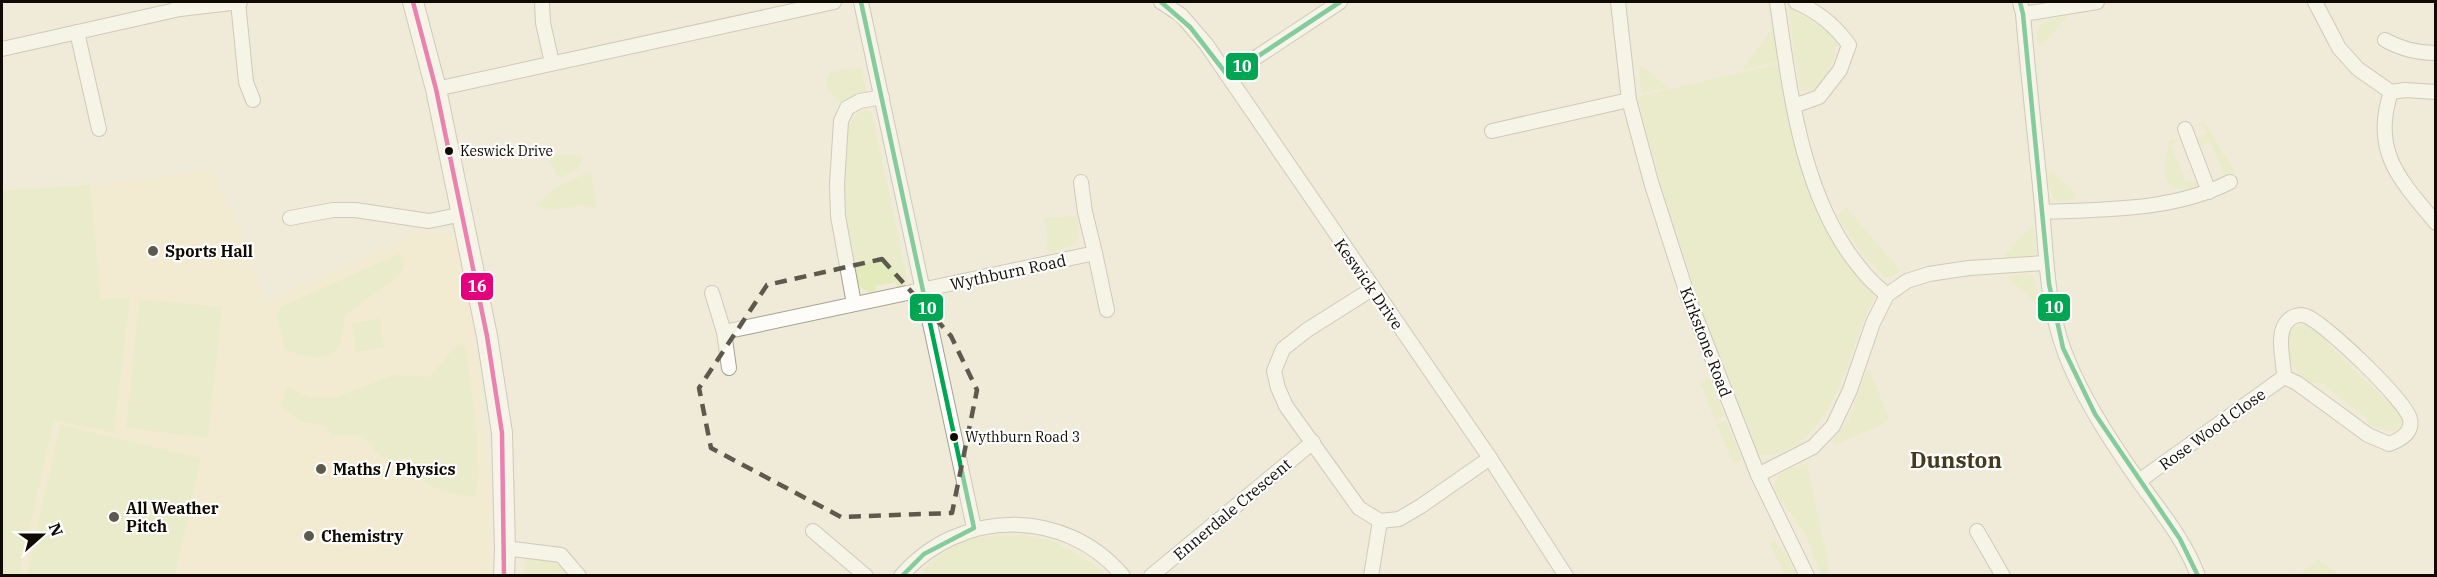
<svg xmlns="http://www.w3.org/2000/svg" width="2437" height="577" font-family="'IBM Plex Serif',serif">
	<rect width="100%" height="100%" fill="#f0ebd8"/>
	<path fill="#f3eaca" d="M210,170l31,63 24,68 154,-68 40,1 11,63 25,236 -3,42h-490v-386l88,-4z"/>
	<g fill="#e3eabb">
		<path d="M1792,7l41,27 4,7c0,14 -12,42 -24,50l-13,-1 -12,-82z"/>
		<path d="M2066,16l1,3 -28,28c-7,-25 7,-26 27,-31z"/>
		<path d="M1774,25l6,36 -38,9z"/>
		<path d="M1639,64l30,24 -28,5z"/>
		<path d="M1774,65l6,3c10,46 17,98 37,142 10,23 55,71 57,88 -24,47 -36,130 -88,152 -9,4 -16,7 -26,4l-7,-11c-47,-112 -85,-226 -115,-343v-3l6,-2z"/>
		<path d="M861,67l6,26 -23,14 -17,-17 -1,-13 5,-5z"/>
		<path d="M867,110l5,3 36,169 -8,7 -3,-1 -1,-6 -21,4 1,7 -4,1 -15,-9c-13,-60 -15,-103 -8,-165l12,-9z"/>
		<path d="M2204,121l31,50 -17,11 6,-7 -14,-34 -12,6 -3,-7 12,-7 -5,-9 -10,4z"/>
		<path d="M2182,139l-11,6 15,37h12l1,3 -3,3c-40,7 -31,-21 -27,-48z"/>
		<path d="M562,154l21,2c-1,17 -13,13 -22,23l-5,-4 -8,-18z"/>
		<path d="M2050,170l24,22 1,8 -18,1c-8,-7 -11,-21 -7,-31z"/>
		<path d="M591,171l6,38c-14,-7 -24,-1 -38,0 -8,1 -16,-1 -24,-3l20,-18z"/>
		<path d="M90,185l11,113h29l-16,135 -60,-13 -35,155h-17v-384z"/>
		<path d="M1846,207l53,62 -2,5 -13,4 -28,-32 -19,-31z"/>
		<path d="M1076,216l3,17 -3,11 -24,9 -4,-2c-3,-15 2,-17 -5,-33z"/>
		<path d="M2030,227l4,2 2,23c-7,8 -20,6 -29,7l-2,-4z"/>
		<path d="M399,254l5,5v8l-5,9 -54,39c-2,9 -2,22 -6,30 -11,20 -37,11 -54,5l-8,-33 3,-10z"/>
		<path d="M2027,273c10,5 10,16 11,26l-2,4 -29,-26z"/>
		<path d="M139,299l83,8 -14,131 -82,-10z"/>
		<path d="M380,318l4,29 -28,5 -4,-28z"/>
		<path d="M2308,324l19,12v7l63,61 8,3c15,28 -11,27 -29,18l-3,-7 -46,-36 -11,2c-16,-12 -23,-29 -22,-50l5,-6z"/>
		<path d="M463,345l4,8c3,31 18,118 8,143 -17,0 -38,-4 -52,-16 -5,-4 -8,-15 -11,-22l-20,2 -15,-6c-13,-23 -21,-21 -45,-18l-6,-10 -26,-5 -20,-15 7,-20 23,12h24l59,-23 36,2 27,-31z"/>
		<path d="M1867,370l3,1 19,48 -5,5 -49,21 -3,-4 16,-20z"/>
		<path d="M1710,378l15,38 -10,5 -15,-39z"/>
		<path d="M1726,420l16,40 -9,3 -17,-39z"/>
		<path d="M60,425l141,33 -26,117h-148z"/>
		<path d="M1807,463l22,104 -2,8h-6l-15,-39 -31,-44c-4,-21 16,-22 32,-29z"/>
		<path d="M1023,535l30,6 41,23 10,11 -179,1 -2,-7c38,-33 51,-33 100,-34z"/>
		<path d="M1774,540l12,14 11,21h-12l-16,-32z"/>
		<path d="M525,556c17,2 34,3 44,19l-45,1z"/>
		<path d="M2318,559l2,1 20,15h-41z"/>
	</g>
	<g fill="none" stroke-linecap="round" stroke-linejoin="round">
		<g stroke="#a5a192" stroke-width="16">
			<g id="street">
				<path d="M238,2l8,80 7,18"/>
				<path d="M542,2l1,21 9,40"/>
				<path d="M861,2l113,526"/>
				<path d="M1161,2l20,13 25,29 284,414 76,118"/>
				<path d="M1618,2l11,98 22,82 37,115 70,178 49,101"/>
				<path d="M1777,2c13,88 24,196 84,267 7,10 17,18 26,26"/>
				<path d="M2020,2l3,12c5,61 12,121 18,182 6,62 4,115 31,174 18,40 43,77 68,113 22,30 45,58 58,93"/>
				<path d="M2315,2l24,46 19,21 33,23 14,-2 31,2"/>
				<path d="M180,9l60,-7"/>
				<path d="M2023,14l74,-12"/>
				<path d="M77,32l22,97"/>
				<path d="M2385,40c16,9 32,13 51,13"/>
				<path d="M2,49l178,-40 -2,-7"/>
				<path d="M1228,76l112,-74"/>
				<path d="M436,89l398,-87"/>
				<path d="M2391,92c-20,59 9,88 45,131"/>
				<path d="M1794,106l25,-9 21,-27 9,-25c-14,-20 -30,-33 -53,-43"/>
				<path d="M2185,129l24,63"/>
				<path d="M1492,131l137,-31"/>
				<path d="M2043,212c63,-3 130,-1 187,-30"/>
				<path d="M290,218l43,-8h22l74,11 34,-7"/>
				<path d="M1095,253l12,57"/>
				<path d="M1372,289l-65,41 -24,19 -9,22 4,17 8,18 73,102 21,13 19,-2 22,-13 69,-48"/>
				<path d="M712,293l12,39 5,36"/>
				<path d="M854,304l-16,-88 -1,-32 4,-63 6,-13 13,-7 22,-4"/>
				<path d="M724,332l371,-79 -10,-41 -4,-30"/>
				<path d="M1758,475l55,-28 20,-21 17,-36 23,-67 14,-28 20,-14 22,-7 40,-6 76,-5"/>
				<path d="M2139,481l145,-104 13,6 71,52 21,9c11,-4 24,-11 21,-25 -4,-18 -85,-96 -104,-103 -7,-3 -16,1 -20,7 -10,12 -2,39 -2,54"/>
				<path d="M813,531l53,45"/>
				<path d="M1977,531l26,45"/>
				<path d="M505,548l56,7 18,21"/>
				<path d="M901,576c59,-68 164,-69 222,0"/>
				<path d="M1151,576l162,-134"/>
				<path d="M1371,576l9,-55"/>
			</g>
		</g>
		<g stroke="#a5a192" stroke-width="22">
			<path id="secondary" d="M413,2l23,87 51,247 15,97 3,115 -1,28"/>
		</g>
		<use href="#street" stroke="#fdfcf9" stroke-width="14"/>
		<use href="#secondary" stroke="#fdfcf9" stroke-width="20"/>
		<g stroke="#fefefe" stroke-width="9">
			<g id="bus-1">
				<path d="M861,2l113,526 -50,26 -22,22"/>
				<path d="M1161,2l29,25 38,49 112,-74"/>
				<path d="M2020,2l3,12 26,270 14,64 32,66 85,125 18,37"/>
			</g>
		</g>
		<g stroke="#fefefe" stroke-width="9">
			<path id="bus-2" d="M413,2l23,87 51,247 15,97 2,143"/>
		</g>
		<use href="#bus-1" stroke="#00a651" stroke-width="4.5"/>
		<use href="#bus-2" stroke="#e5007d" stroke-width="4.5"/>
	</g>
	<path d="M0 0H2437V577H0ZM882,259l69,77 26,54 -25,123 -111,4 -130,-69 -12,-60 68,-103z" fill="#f0ebd8" fill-opacity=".55" fill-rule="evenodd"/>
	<path fill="none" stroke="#5e594d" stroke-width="4.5" stroke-dasharray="12 8" stroke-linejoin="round" d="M882,259l69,77 26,54 -25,123 -111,4 -130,-69 -12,-60 68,-103z"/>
	<g fill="#0f0b02" stroke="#fefefe" stroke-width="2">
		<circle cx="449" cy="151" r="5"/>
		<circle cx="954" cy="437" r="5"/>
	</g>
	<g fill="#5e594d" stroke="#fefefe" stroke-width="2">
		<circle cx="153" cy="251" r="6"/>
		<circle cx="321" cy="469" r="6"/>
		<circle cx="114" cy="517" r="6"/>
		<circle cx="309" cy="536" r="6"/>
	</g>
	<g text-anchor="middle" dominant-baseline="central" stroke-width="4.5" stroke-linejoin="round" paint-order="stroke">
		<g font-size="14" fill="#0f0b02" stroke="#fefefe" text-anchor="start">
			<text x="460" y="151">Keswick Drive</text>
			<text x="965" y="437">Wythburn Road 3</text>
		</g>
		<g font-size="16" font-weight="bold" fill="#0f0b02" stroke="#fefefe" text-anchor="start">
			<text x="165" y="251">Sports Hall</text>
			<text x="333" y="469">Maths / Physics</text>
			<text x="126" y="508">All Weather<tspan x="126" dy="18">Pitch</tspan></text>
			<text x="321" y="536">Chemistry</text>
		</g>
		<g font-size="16" fill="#0f0b02" stroke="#fefefe">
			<text transform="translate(1008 272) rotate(-12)">Wythburn Road</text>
			<text transform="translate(1369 284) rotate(55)">Keswick Drive</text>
			<text transform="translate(1706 342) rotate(69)">Kirkstone Road</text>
			<text transform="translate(2212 429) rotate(-36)">Rose Wood Close</text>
			<text transform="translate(1232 509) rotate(-40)">Ennerdale Crescent</text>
		</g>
		<g font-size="22" font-weight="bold" fill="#433b1c" stroke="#fefefe">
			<text x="1956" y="459">Dunston</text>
		</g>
	</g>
	<g stroke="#fefefe" stroke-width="2">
		<rect x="1225" y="52" width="34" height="29" rx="6" fill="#00a651"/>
		<rect x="460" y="272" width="34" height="29" rx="6" fill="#e5007d"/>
		<rect x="2037" y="293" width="34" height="29" rx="6" fill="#00a651"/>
		<rect x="909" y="293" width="35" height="29" rx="6" fill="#00a651"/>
	</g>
	<g font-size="16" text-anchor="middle" font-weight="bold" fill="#fff">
		<text x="1242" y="72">10</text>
		<text x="477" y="292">16</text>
		<text x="2054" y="313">10</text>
		<text x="927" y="314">10</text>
	</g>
	<rect width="2437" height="577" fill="none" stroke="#0f0b02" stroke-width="6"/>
	<g transform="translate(42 535) rotate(69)" stroke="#fefefe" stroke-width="4.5" paint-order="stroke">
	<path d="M0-4.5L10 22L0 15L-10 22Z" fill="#0f0b02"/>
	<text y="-9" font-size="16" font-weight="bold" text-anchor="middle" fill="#0f0b02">N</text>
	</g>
</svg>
